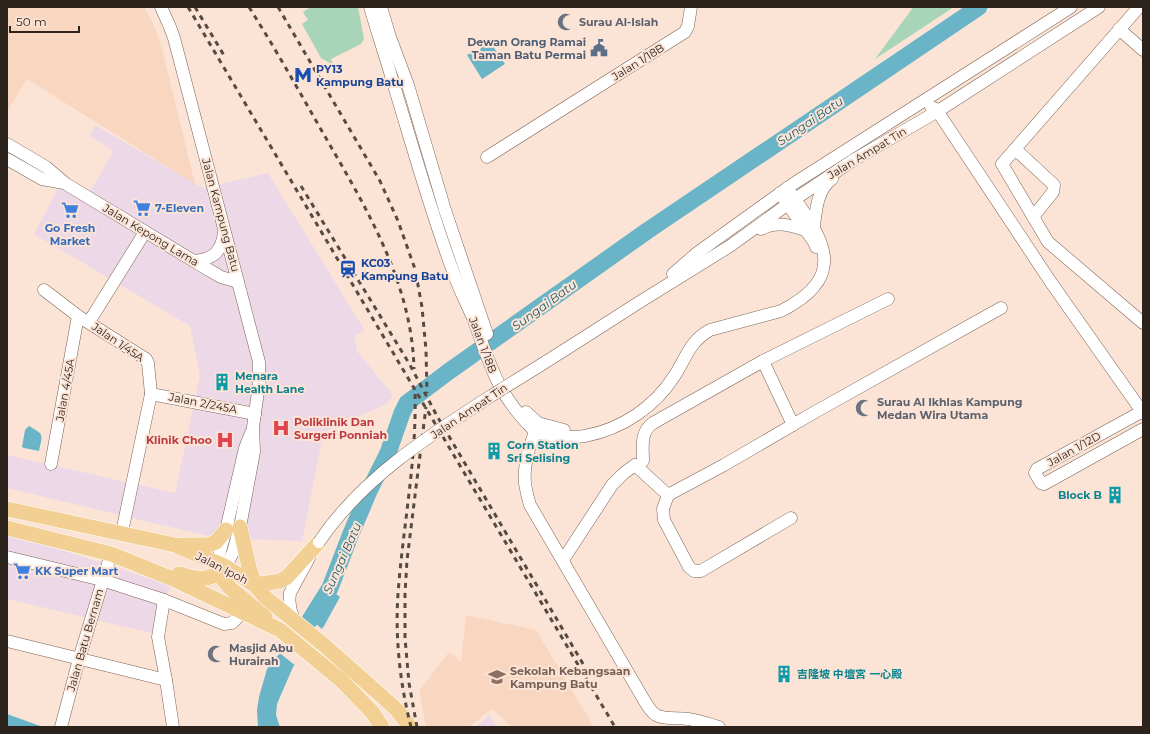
<svg xmlns="http://www.w3.org/2000/svg" width="1150" height="734" font-family="Montserrat,'Noto Sans SC',sans-serif">
	<rect width="100%" height="100%" fill="#fbe4d6"/>
	<g fill="#edd8e8">
		<path d="M95,125l108,63 65,-15 97,158 -11,5 3,15 36,44 -6,9 -59,26 -7,14 -19,97 -86,-3 -209,-50v-33l168,38 25,-117 -10,-50 -156,-92 25,-47 25,14 30,-50 -24,-15z"/>
		<path d="M7,535l46,12 117,38 -14,49 -149,-35z"/>
		<path d="M489,715l8,12h-21z"/>
	</g>
	<g fill="#f9d6c0">
		<path d="M7,7h137l9,16 9,25 33,136 -168,-105 -20,32z"/>
		<path d="M466,615l70,15 58,97h-82l-20,-18 -23,18h-40l-3,-2 -7,-34 30,-39 12,10z"/>
	</g>
	<g fill="#a8d4b7">
		<path d="M311,7h47l6,32 -3,5 -30,15 2,6 -12,-7 -19,-34 6,-4 -5,-8z"/>
		<path d="M910,7h44l-79,52 37,-50z"/>
	</g>
	<g fill="#69b4c6">
		<path d="M486,42l6,3 13,19 -23,15 -15,-24 7,-4 6,-1 2,-4z"/>
		<path d="M29,426c15,9 14,7 10,25l-15,-3 -2,-1 3,-17z"/>
		<path d="M332,591l8,6 -16,29 -31,41 -16,37 -1,11 4,12h-22l-1,-17 2,-13 8,-28 55,-68z"/>
		<path d="M7,714l36,13h-36z"/>
	</g>
	<path fill="#fbe4d6" d="M307,616l16,14 -27,36 -19,-15z"/>
	<g fill="none" stroke-linecap="round" stroke-linejoin="round">
		<path stroke="#69b4c6" stroke-width="17" d="M310,620l20,-32 20,-52 19,-45 19,-38 14,-40 5,-10 41,-31 199,-141 332,-224"/>
		<g stroke="#7b6354" stroke-width="13">
			<g id="minor">
				<path d="M161,7l9,20 4,11 85,324v23l-6,42 1,25 -14,75 -7,25 -7,15"/>
				<path d="M370,7c7,24 15,48 22,72 20,65 38,131 62,195 5,15 13,30 19,44 15,40 23,73 54,105 3,2 5,6 7,8 9,6 40,7 51,5 37,-7 70,-29 90,-61 12,-19 15,-34 35,-45l71,-19c71,-36 41,-74 6,-123"/>
				<path d="M381,7l9,30 18,48 37,125 42,124"/>
				<path d="M1139,7l-137,157 46,78 95,81"/>
				<path d="M1119,29l24,21"/>
				<path d="M931,107l5,2 114,172 93,132"/>
				<path d="M7,144l39,23 20,17 136,82 19,11 17,5"/>
				<path d="M1015,149l39,36 -1,7 -20,25"/>
				<path d="M487,157l198,-125 3,-6 3,-19"/>
				<path d="M7,159l35,20 22,4"/>
				<path d="M780,193l34,49 2,5"/>
				<path d="M814,226c2,-16 3,-36 18,-47"/>
				<path d="M761,229c15,-8 28,-4 44,1"/>
				<path d="M194,261c19,-2 27,-8 30,-28"/>
				<path d="M673,274l24,-21 96,-69 278,-177"/>
				<path d="M44,290l34,26 68,43 2,4 3,31 -29,138"/>
				<path d="M638,303l92,-57 65,-47 57,-38 86,-50 161,-104"/>
				<path d="M89,322l56,-90"/>
				<path d="M763,361l30,64"/>
				<path d="M151,394l104,20"/>
				<path d="M1143,411l-106,58 -2,4 6,10 3,1 99,-55"/>
				<path d="M526,412l12,11 26,7"/>
				<path d="M538,424c-7,18 -15,39 -13,59 1,8 3,15 5,22l114,195c3,5 7,12 12,15 9,5 22,2 32,4 10,1 21,5 31,8"/>
				<path d="M643,461c0,-15 -3,-29 10,-38l110,-62 125,-62"/>
				<path d="M51,464l27,-148"/>
				<path d="M668,495l-5,14 1,11 25,47 5,4h7l90,-53"/>
				<path d="M7,557l95,23 62,20 60,24 8,-1 10,-10"/>
				<path d="M563,560l49,-75 12,-12 11,-8 33,30 56,-30 91,-53 186,-104"/>
				<path d="M217,562l9,-32 19,-82 6,-15"/>
				<path d="M164,600l-6,37 8,43 7,47"/>
				<path d="M295,622c-4,-10 -7,-18 -5,-29l19,-35"/>
				<path d="M7,641l159,39"/>
				<path d="M61,727l18,-68 32,-105"/>
			</g>
		</g>
		<g stroke="#fff" stroke-width="16">
			<g id="major">
				<path d="M7,509l168,36 51,22 29,18 10,12 60,49 60,53 12,11 13,17"/>
				<path d="M240,527l9,40 6,18"/>
				<path d="M7,528l104,26 62,25 107,51 62,51 30,31 10,15"/>
				<path d="M182,545h26l8,-3 10,-12"/>
				<path d="M217,564l4,13 9,11 35,29"/>
				<path d="M179,574c19,6 31,8 47,-7"/>
				<path d="M255,585l25,-4 7,-4 32,-35"/>
			</g>
		</g>
		<use href="#minor" stroke="#fff" stroke-width="12"/>
		<use href="#major" stroke="#f2cf92" stroke-width="15"/>
		<g stroke="#564a42" stroke-width="3" stroke-dasharray="5 5" stroke-linecap="butt">
			<path d="M188,7l427,720"/>
			<path d="M195,7l30,50"/>
			<path d="M249,7c26,41 50,84 74,126 42,73 89,149 91,236"/>
			<path d="M278,7l102,174 18,40 17,48 7,38 4,43 1,43"/>
			<path d="M301,186l109,179 27,51 152,258"/>
			<path d="M411,727c-11,-43 -16,-89 -13,-133 5,-68 19,-135 17,-203"/>
			<path d="M417,727l-8,-44 -4,-45v-44l2,-34 19,-153"/>
		</g>
		<g stroke="#7b6354" stroke-width="13" stroke-linecap="butt">
			<path id="minor-bridge" d="M319,542c45,-67 116,-110 183,-153 46,-28 91,-57 136,-86"/>
		</g>
		<use href="#minor-bridge" stroke="#fff" stroke-width="12"/>
	</g>
	<defs>
		<g id="mosque-bare" transform="scale(1.38)"><path d="M3.5-4.9A6 6 0 1 0 3.5 4.9A5 5 0 1 1 3.5-4.9Z" fill="#6b7280" stroke="#fbe4d6" stroke-width="2.5" paint-order="stroke"/></g>
		<g id="civic-bare" transform="scale(1.38)"><path d="M-.6-6.5H3V-4.5H.6V-3L4-1V1h2V6H-6V1h2V-1L-.6-3ZM-1.2 2.5V6h2.4V2.5Z" fill="#5c6f8a" stroke="#fbe4d6" stroke-width="2.5" paint-order="stroke"/></g>
		<g id="metro-bare" transform="scale(1.38)"><path d="M-5.5 5V-5H-3L0 0L3-5H5.5V5H3V-.5L0 4L-3-.5V5Z" fill="#1a4fb4" stroke="#fbe4d6" stroke-width="2.5" paint-order="stroke"/></g>
		<g id="supermarket-bare" transform="scale(1.38)"><path d="M-6-5.5h2.5l.6 2H6L4.5 2H-2.5L-4.4-4H-6ZM-1.5 3.2a1.3 1.3 0 1 0 .1 0ZM3 3.2a1.3 1.3 0 1 0 .1 0Z" fill="#3f7fe0" stroke="#fbe4d6" stroke-width="2.5" paint-order="stroke"/></g>
		<g id="station-bare" transform="scale(1.38)"><path d="M-3-6H3Q5-6 5-4V2Q5 4 3 4L4.5 6H3L1.5 4h-3L-3 6H-4.5L-3 4Q-5 4-5 2V-4Q-5-6-3-6ZM-3.5-4v3h7v-3ZM-3.5 1v1.5H-2V1ZM2 1v1.5H3.5V1Z" fill="#1a4fb4" stroke="#fbe4d6" stroke-width="2.5" paint-order="stroke"/></g>
		<g id="building-bare" transform="scale(1.38)"><path d="M-4-6H4V6H1V3H-1V6H-4ZM-2.5-4.3h1.7v1.8h-1.7ZM.8-4.3h1.7v1.8H.8ZM-2.5-1h1.7V.8h-1.7ZM.8-1h1.7V.8H.8Z" fill="#0f9aa8" stroke="#fbe4d6" stroke-width="2.5" paint-order="stroke"/></g>
		<g id="hospital-bare" transform="scale(1.38)"><path d="M-5-5h3v3.5h4V-5h3V5h-3V1.5h-4V5h-3Z" fill="#e0444e" stroke="#fbe4d6" stroke-width="2.5" paint-order="stroke"/></g>
		<g id="school-bare" transform="scale(1.38)"><path d="M0-5L7-2L0 1L-7-2ZM-4 1L0 2.5L4 1V4Q0 6-4 4Z" fill="#8d6e63" stroke="#fbe4d6" stroke-width="2.5" paint-order="stroke"/></g>
	</defs>
	<g fill-rule="evenodd">
		<use href="#mosque-bare" x="566" y="22"/>
		<use href="#civic-bare" x="599" y="48"/>
		<use href="#metro-bare" x="303" y="75"/>
		<use href="#supermarket-bare" x="142" y="208"/>
		<use href="#supermarket-bare" x="70" y="210"/>
		<use href="#station-bare" x="348" y="269"/>
		<use href="#building-bare" x="222" y="382"/>
		<use href="#mosque-bare" x="864" y="408"/>
		<use href="#hospital-bare" x="281" y="428"/>
		<use href="#hospital-bare" x="225" y="440"/>
		<use href="#building-bare" x="494" y="451"/>
		<use href="#building-bare" x="1115" y="495"/>
		<use href="#supermarket-bare" x="22" y="571"/>
		<use href="#mosque-bare" x="216" y="654"/>
		<use href="#building-bare" x="784" y="674"/>
		<use href="#school-bare" x="497" y="677"/>
	</g>
	<g text-anchor="middle" dominant-baseline="central" stroke-width="4" stroke-linejoin="round" paint-order="stroke">
		<g font-size="11" font-weight="bold" fill="#5b616d" stroke="#fbe4d6" text-anchor="start">
			<text x="579" y="22">Surau Al-Islah</text>
			<text x="877" y="402">Surau Al Ikhlas Kampung<tspan x="877" dy="13">Medan Wira Utama</tspan></text>
			<text x="229" y="648">Masjid Abu<tspan x="229" dy="13">Hurairah</tspan></text>
		</g>
		<g font-size="11" font-weight="bold" fill="#4e5e75" stroke="#fbe4d6" text-anchor="end">
			<text x="586" y="42">Dewan Orang Ramai<tspan x="586" dy="13">Taman Batu Permai</tspan></text>
		</g>
		<g font-size="11" fill="#2d231d" stroke="#fbe4d6">
			<text transform="translate(638 62) rotate(-32)">Jalan 1/18B</text>
			<text transform="translate(867 153) rotate(-31)">Jalan Ampat Tin</text>
			<text transform="translate(221 215) rotate(75)">Jalan Kampung Batu</text>
			<text transform="translate(151 235) rotate(31)">Jalan Kepong Lama</text>
			<text transform="translate(118 342) rotate(34)">Jalan 1/45A</text>
			<text transform="translate(483 345) rotate(69)">Jalan 1/18B</text>
			<text transform="translate(65 390) rotate(-80)">Jalan 4/45A</text>
			<text transform="translate(203 403) rotate(11)">Jalan 2/245A</text>
			<text transform="translate(469 411) rotate(-34)">Jalan Ampat Tin</text>
			<text transform="translate(1074 449) rotate(-29)">Jalan 1/12D</text>
			<text transform="translate(222 568) rotate(27)">Jalan Ipoh</text>
			<text transform="translate(85 640) rotate(-74)">Jalan Batu Bernam</text>
		</g>
		<g font-size="11" font-weight="bold" fill="#164399" stroke="#fbe4d6" text-anchor="start">
			<text x="316" y="69">PY13<tspan x="316" dy="13">Kampung Batu</tspan></text>
			<text x="361" y="263">KC03<tspan x="361" dy="13">Kampung Batu</tspan></text>
		</g>
		<g font-size="11" font-weight="bold" fill="#366cbe" stroke="#fbe4d6" text-anchor="start">
			<text x="155" y="208">7-Eleven</text>
			<text x="70" y="228" text-anchor="middle">Go Fresh<tspan x="70" dy="13">Market</tspan></text>
			<text x="35" y="571">KK Super Mart</text>
		</g>
		<g font-size="11" font-weight="bold" fill="#0d838f" stroke="#fbe4d6" text-anchor="start">
			<text x="235" y="376">Menara<tspan x="235" dy="13">Health Lane</tspan></text>
			<text x="507" y="445">Corn Station<tspan x="507" dy="13">Sri Selising</tspan></text>
			<text x="1102" y="495" text-anchor="end">Block B</text>
			<text x="797" y="674">吉隆坡 中壇宮 一心殿</text>
		</g>
		<g font-size="11" font-weight="bold" fill="#be3a42" stroke="#fbe4d6" text-anchor="start">
			<text x="294" y="422">Poliklinik Dan<tspan x="294" dy="13">Surgeri Ponniah</tspan></text>
			<text x="212" y="440" text-anchor="end">Klinik Choo</text>
		</g>
		<g font-size="11" font-weight="bold" fill="#785e54" stroke="#fbe4d6" text-anchor="start">
			<text x="510" y="671">Sekolah Kebangsaan<tspan x="510" dy="13">Kampung Batu</tspan></text>
		</g>
		<g font-size="12" font-style="italic" fill="#215e6d" stroke="#fbe4d6">
			<text transform="translate(810 121) rotate(-34)">Sungai Batu</text>
			<text transform="translate(544 305) rotate(-36)">Sungai Batu</text>
			<text transform="translate(342 558) rotate(-66)">Sungai Batu</text>
		</g>
	</g>
	<rect width="1150" height="734" fill="none" stroke="#2d231d" stroke-width="16"/>
	<path d="M10 26v6h69v-6" fill="none" stroke="#2d231d" stroke-width="2"/>
	<text x="16" y="26" font-size="12" fill="#2d231d" stroke="#fbe4d6" stroke-width="3" paint-order="stroke">50 m</text>
</svg>
